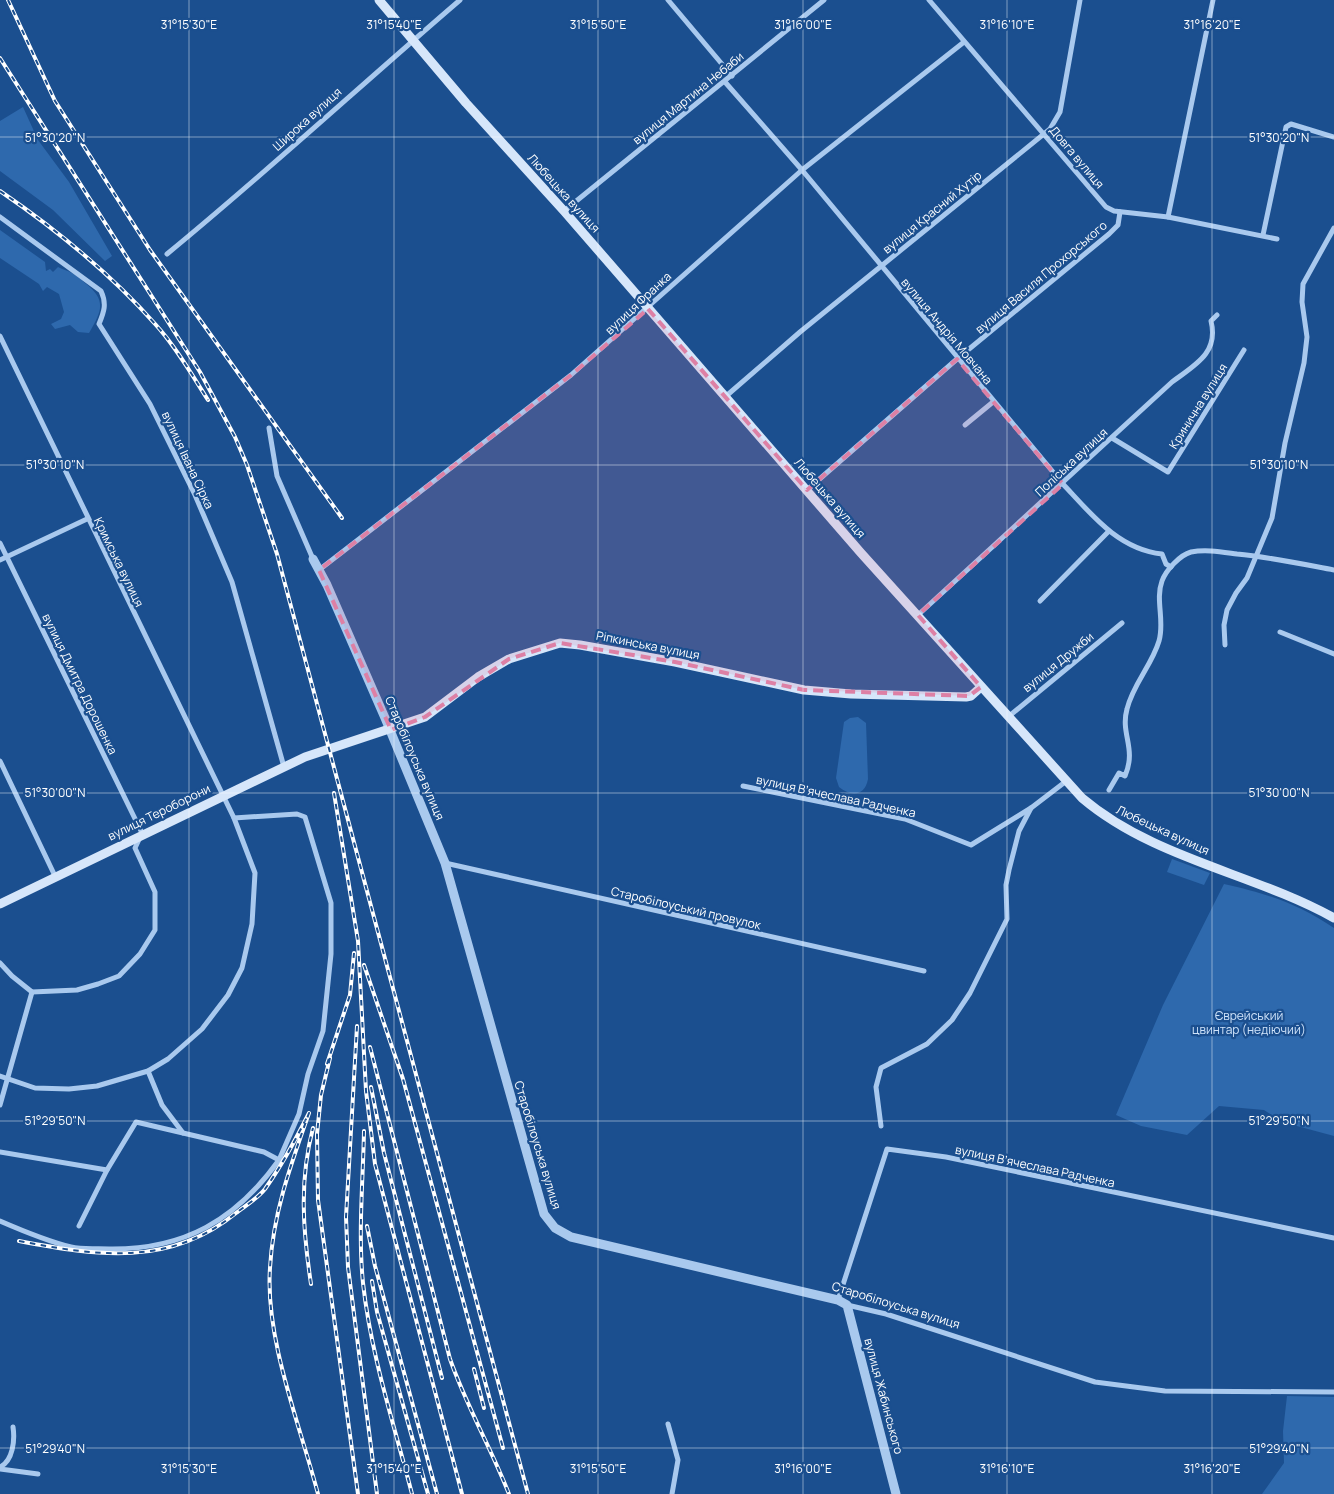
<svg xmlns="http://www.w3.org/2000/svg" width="1334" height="1494" font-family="Manrope,sans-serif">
	<rect width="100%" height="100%" fill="#1b4f8f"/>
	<g fill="#2e69ad">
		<path d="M23,107l15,33 31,42 43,74 -7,5 -52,-51 -53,-39v-50z"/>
		<path d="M0,230l45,32 1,9 4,-2 3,3 5,-5c5,3 9,3 14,6 4,2 9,6 13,10 22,17 17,28 4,50l-11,-1 -8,-7 -15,4 -4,-5 10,-5 3,-7 -5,-18 -12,-7 -4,4 -4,-7 -39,-26z"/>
		<path d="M858,717l8,6 2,56c-3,17 -17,18 -29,8l-3,-9 8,-56 6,-4z"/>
		<path d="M1172,859l38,14 -6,12 -37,-13z"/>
		<path d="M1224,884c44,10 72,19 110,44v208l-52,-14 -18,-12 -45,-4 -32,29 -46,-9 -25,-11 47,-110z"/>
		<path d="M1287,1396l47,1v97h-72l22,-31 -1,-32z"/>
	</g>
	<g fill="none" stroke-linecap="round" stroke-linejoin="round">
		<g stroke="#a9c9ee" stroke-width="5">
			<path d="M668,0l64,76"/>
			<path d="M929,0l177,207 8,4 54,6 109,22"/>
			<path d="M725,82l77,88 261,314c28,30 55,65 99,70l4,10 5,3"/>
			<path d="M564,211l260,-211"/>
			<path d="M0,217l101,74c6,13 3,21 -2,33l51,80 45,91 37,87 52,185"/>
			<path d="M1168,217l45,-217"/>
			<path d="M1263,235l23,-108 5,-3 43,13"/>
			<path d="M167,254c100,-82 195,-170 293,-254"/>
			<path d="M0,336l234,482 21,55 -3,51 -10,44 -14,27 -26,34 -34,30 -20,12 -51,15 -28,3 -34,-1 -35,-12"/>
			<path d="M725,397l75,-65 250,-203 10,-17 20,-112"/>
			<path d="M965,425l28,-23"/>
			<path d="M269,428l8,48 36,83"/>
			<path d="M1112,438l56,34 76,-122"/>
			<path d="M807,490l150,-131 152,-125 9,-9 2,-13"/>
			<path d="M0,543l142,290 -7,15 20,44v38l-15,24 -21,22 -21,8 -21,6 -45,2 -20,-16 -12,-13"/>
			<path d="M0,560l87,-41"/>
			<path d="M319,570l252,-195 231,-205 162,-128"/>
			<path d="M1040,601l68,-69"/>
			<path d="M918,615l254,-233c23,-17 47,-29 39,-61l6,-6"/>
			<path d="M1280,632l54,22"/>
			<path d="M1225,645l-1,-20 3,-15 9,-17 11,-15 25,-60 13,-75 19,-80 3,-26 -5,-35 1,-18 31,-56"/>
			<path d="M1008,717l114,-94"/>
			<path d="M0,761l55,115"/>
			<path d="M743,786l162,33 66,26 60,-37 34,-26"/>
			<path d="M1109,790l10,-17 6,3c12,-28 -5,-42 2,-67 6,-25 25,-44 32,-68 6,-20 -4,-41 3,-60 4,-11 18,-26 29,-29 15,-3 31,0 46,2 32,3 65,10 97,16"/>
			<path d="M445,863l479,108"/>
			<path d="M148,1071l14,34 21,28 81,19 15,8 20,-46 9,-40 15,-43 8,-77v-51l-26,-86 -8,-3 -63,4"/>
			<path d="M0,1105l32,-113"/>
			<path d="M881,1126l-5,-39 5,-19 46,-24 25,-24 18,-27 37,-74 -1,-34 3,-15 10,-39 12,-23"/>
			<path d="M0,1152l107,18 -28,56"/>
			<path d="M107,1170l29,-48 47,11"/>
			<path d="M0,1221c23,10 47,20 71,26 12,3 26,1 38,2 75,1 127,-29 170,-89"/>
			<path d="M838,1300l49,-151 59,8 388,81"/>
			<path d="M847,1305l39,9 209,68 70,9 169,1"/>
			<path d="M668,1424l10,36 -6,34"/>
			<path d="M0,1467c13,-6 15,-27 13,-40"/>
			<path d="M0,1469l38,5"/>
		</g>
		<path stroke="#a9c9ee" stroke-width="9" d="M313,559l14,26 58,133 60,145 99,351 11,14 16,9 267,63 9,5 49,189"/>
		<g stroke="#d6e6fa" stroke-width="9">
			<path d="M379,0l87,103 98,108 297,342 221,245c72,61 171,75 252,120"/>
			<path d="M0,904l305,-147 120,-40 53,-40 31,-18 51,-16 20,2 95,17 129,28 47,4 115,3 5,-1 10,-9"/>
		</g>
		<g stroke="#fff" stroke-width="4">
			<g id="rail">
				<path d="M8,0l47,101 95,149 192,268"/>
				<path d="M0,58l200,314 35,65 12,28 30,89 251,940"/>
				<path d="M0,191c57,39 110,82 156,134 20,22 36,50 52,75"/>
				<path d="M334,793l24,148 8,150 9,73 87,330"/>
				<path d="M364,965l39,114 100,369"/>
				<path d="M357,1026l-11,191 2,50 29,227"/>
				<path d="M370,1047l80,312c16,46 41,89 59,135"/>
				<path d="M330,1058l-9,37 -4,39 1,66 40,294"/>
				<path d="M327,1064l23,-69 4,-42"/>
				<path d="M371,1087l13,66 58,225"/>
				<path d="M364,1131c-1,50 -6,103 -1,152 8,73 31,141 49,211"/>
				<path d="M367,1226l8,40 62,228"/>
				<path d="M19,1241c78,15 151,26 217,-28 9,-7 22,-15 29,-24 17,-24 31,-50 44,-76 -18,51 -36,100 -39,155 -5,71 30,157 48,226"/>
				<path d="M372,1281l5,31 51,182"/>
				<path d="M311,1284c-8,-53 -12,-103 2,-156"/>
				<path d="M474,1369l10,39"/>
			</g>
		</g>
		<use href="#rail" stroke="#1b4f8f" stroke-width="2" stroke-dasharray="5.5" stroke-linecap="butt"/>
	</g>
	<path fill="#dd80a5" fill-opacity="0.2" stroke="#dd80a5" stroke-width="4" stroke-dasharray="10 6" stroke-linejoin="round" d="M648,309l159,181 150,-131 106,125 -145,131 63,72 -12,9 -165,-6 -129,-28 -115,-19 -51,16 -84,58 -34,13 -72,-160 252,-195z"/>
	<path fill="none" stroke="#fff" stroke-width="1" stroke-opacity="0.45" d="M189,0v1494M394,0v1494M598,0v1494M803,0v1494M1007,0v1494M1212,0v1494M0,137h1334M0,465h1334M0,793h1334M0,1121h1334M0,1448h1334"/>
	<g text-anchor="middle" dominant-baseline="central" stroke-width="4.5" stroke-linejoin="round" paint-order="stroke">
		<g font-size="12" fill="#fff" stroke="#1b4f8f">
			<text transform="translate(688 98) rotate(-39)">вулиця Мартина Небаби</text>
			<text transform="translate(307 119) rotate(-42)">Широка вулиця</text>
			<text transform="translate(1077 157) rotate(50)">Довга вулиця</text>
			<text transform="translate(564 193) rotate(48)">Любецька вулиця</text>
			<text transform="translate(932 212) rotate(-39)">вулиця Красний Хутір</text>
			<text transform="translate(1041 277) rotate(-40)">вулиця Василя Прохорського</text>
			<text transform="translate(638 303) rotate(-43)">вулиця Франка</text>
			<text transform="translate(947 331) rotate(50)">вулиця Андрія Мовчана</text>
			<text transform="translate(1198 406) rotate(-58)">Кринична вулиця</text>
			<text transform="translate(188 460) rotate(65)">вулиця Івана Сірка</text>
			<text transform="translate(1071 462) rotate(-43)">Поліська вулиця</text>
			<text transform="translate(830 498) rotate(49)">Любецька вулиця</text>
			<text transform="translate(119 562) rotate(64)">Кримська вулиця</text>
			<text transform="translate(648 645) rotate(11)">Ріпкинська вулиця</text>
			<text transform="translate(1058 662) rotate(-39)">вулиця Дружби</text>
			<text transform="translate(80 684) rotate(64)">вулиця Дмитра Дорошенка</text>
			<text transform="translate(415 758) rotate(67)">Старобілоуська вулиця</text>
			<text transform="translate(836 796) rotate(12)">вулиця Вʼячеслава Радченка</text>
			<text transform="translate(159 812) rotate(-26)">вулиця Тероборони</text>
			<text transform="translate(1163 830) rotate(25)">Любецька вулиця</text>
			<text transform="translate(686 908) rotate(13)">Старобілоуський провулок</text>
			<text transform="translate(538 1145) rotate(73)">Старобілоуська вулиця</text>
			<text transform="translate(1035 1166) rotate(12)">вулиця Вʼячеслава Радченка</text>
			<text transform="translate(896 1305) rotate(17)">Старобілоуська вулиця</text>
			<text transform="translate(884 1396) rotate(75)">вулиця Жабинського</text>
		</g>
		<g font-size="12" fill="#cfe3fa" stroke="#1b4f8f">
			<text x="1249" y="1015">Єврейський<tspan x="1249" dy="14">цвинтар (недіючий)</tspan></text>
		</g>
	</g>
	<g font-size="12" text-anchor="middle" fill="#fff" stroke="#1b4f8f" stroke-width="4.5" stroke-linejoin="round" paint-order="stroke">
		<text x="189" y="29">31°15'30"E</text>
		<text x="394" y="29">31°15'40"E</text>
		<text x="598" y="29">31°15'50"E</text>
		<text x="803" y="29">31°16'00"E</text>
		<text x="1007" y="29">31°16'10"E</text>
		<text x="1212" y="29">31°16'20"E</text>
		<text x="55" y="142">51°30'20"N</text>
		<text x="1279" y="142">51°30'20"N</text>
		<text x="55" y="469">51°30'10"N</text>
		<text x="1279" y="469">51°30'10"N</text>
		<text x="55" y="797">51°30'00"N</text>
		<text x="1279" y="797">51°30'00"N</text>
		<text x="55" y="1125">51°29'50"N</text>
		<text x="1279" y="1125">51°29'50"N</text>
		<text x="55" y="1453">51°29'40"N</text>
		<text x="1279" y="1453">51°29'40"N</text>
		<text x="189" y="1473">31°15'30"E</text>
		<text x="394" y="1473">31°15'40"E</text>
		<text x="598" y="1473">31°15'50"E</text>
		<text x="803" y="1473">31°16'00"E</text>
		<text x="1007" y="1473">31°16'10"E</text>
		<text x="1212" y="1473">31°16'20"E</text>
	</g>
</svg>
